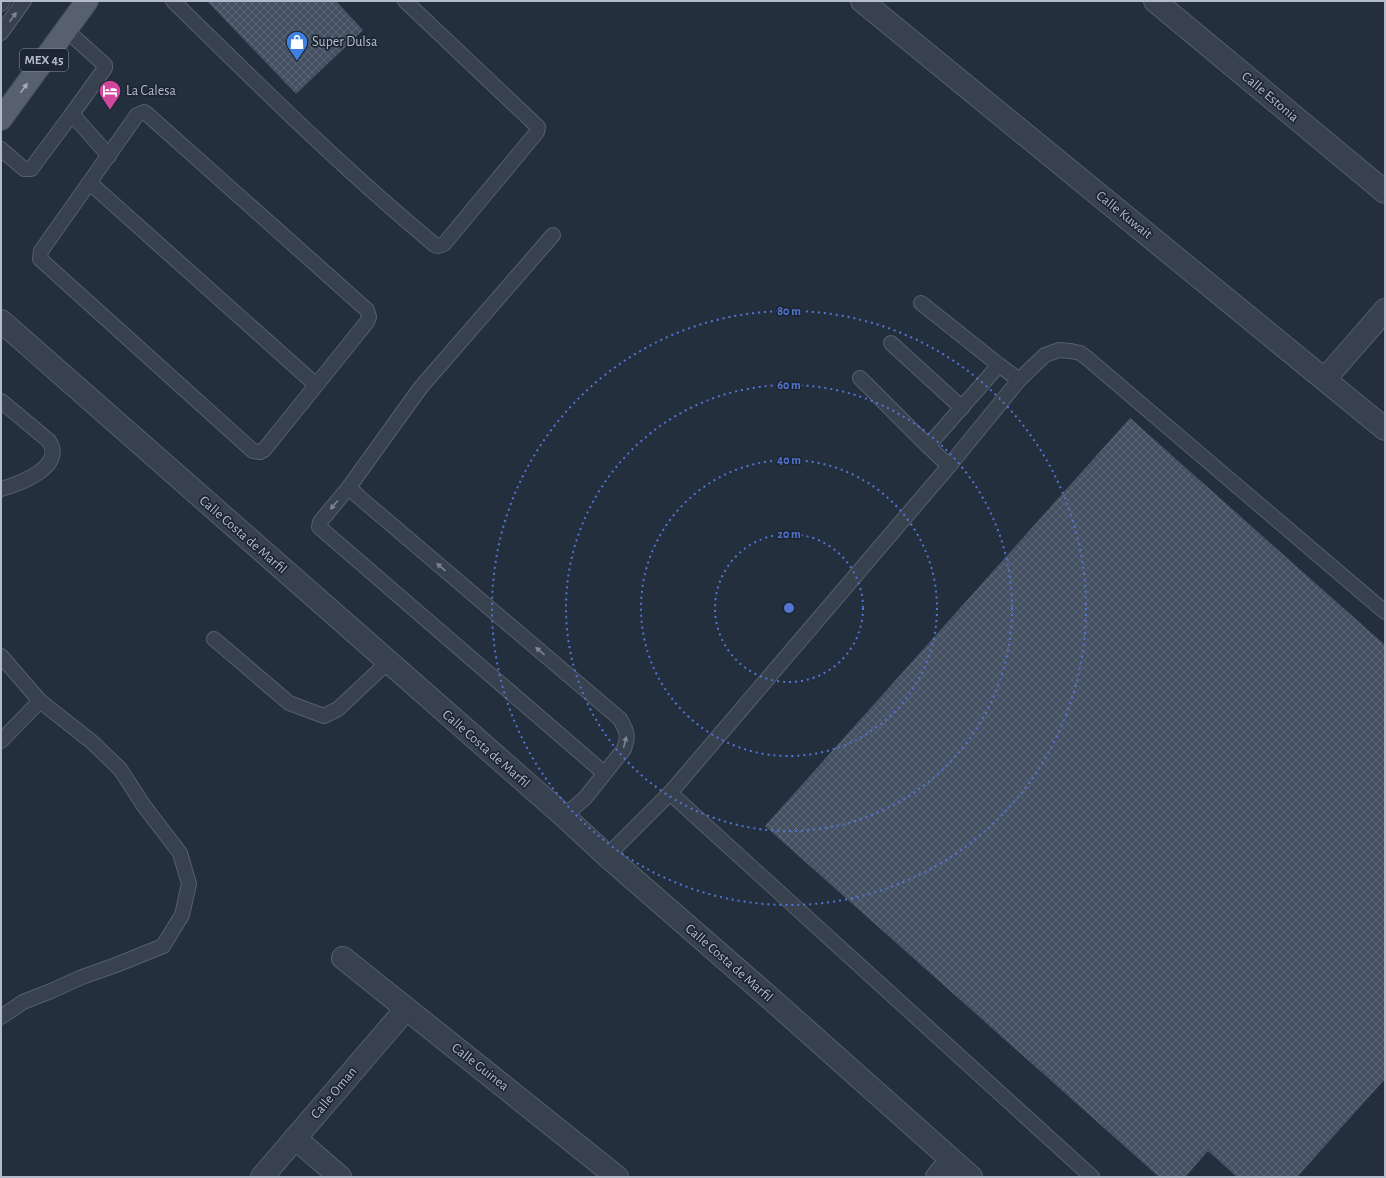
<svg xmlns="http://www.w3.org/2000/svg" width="1386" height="1178" font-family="'Alegreya Sans',sans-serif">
	<defs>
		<pattern id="building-cross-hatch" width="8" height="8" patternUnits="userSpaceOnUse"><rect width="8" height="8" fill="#455162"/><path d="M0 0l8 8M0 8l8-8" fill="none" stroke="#5d6877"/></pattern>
	</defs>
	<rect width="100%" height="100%" fill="#242f3e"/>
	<g fill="url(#building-cross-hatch)">
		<path d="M207,1h129l27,29 -67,64z"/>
		<path d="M1130,418l255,227v434l-88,98h-60l-29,-26 -23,26h-26l-394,-351z"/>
	</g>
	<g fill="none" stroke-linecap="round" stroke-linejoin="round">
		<g stroke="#565f6c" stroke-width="16">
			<g id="service">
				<path d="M173,1c85,83 170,168 262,244l3,1 6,-2 93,-112 1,-5 -133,-126"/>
				<path d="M1,4l2,-3"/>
				<path d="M66,30l39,35v3l-33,46 37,42"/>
				<path d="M1,33l23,-32"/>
				<path d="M144,112l3,2 220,196 2,7 -2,5 -103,128 -4,2 -7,-1 -213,-192 1,-8 96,-136z"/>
				<path d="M1,149l23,20h7l41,-55"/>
				<path d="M90,183l226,202"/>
				<path d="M921,303l78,62"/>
				<path d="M891,343l71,65"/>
				<path d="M860,378l68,68"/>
				<path d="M1,401l48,40c17,26 -30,43 -48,48"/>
				<path d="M949,466l-21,-20 71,-81 20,15"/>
				<path d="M349,487l72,-100 132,-152"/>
				<path d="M214,639l75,64 35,13 14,-7 50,-47"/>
				<path d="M1,656l39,45 52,41 28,27 24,37 36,47 9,31 -7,31 -19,31 -47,19 -34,12 -31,14 -28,11 -22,15"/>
				<path d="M1,741l39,-40"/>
				<path d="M670,793l422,384"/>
				<path d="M564,816l21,-18 39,-49c5,-14 3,-17 -4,-30l-261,-222 -10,-10 -29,35 -1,5 285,246"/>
				<path d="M607,856l63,-63 279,-327 70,-86 26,-25 14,-5 12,1 9,2 7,5 298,254"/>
			</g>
		</g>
		<g stroke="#565f6c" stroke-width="24">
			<g id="minor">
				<path d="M862,1l523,428"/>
				<path d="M1155,1l230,191"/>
				<path d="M1325,379l60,-69"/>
				<path d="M343,958l274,219"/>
				<path d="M295,1138l45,39"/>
				<path d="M262,1177l144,-168"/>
			</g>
		</g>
		<g stroke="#565f6c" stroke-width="24">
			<g id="tertiary">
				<path d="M1,321l563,495 43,40 163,142 201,179"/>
				<path d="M937,1177l14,-17"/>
			</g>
		</g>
		<g stroke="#414a57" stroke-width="24">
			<path id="primary" d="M1,119l86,-118"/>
		</g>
		<use href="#service" stroke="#38414e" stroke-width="14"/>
		<use href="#minor" stroke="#38414e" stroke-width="22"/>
		<use href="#tertiary" stroke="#38414e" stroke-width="22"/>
		<use href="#primary" stroke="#56606e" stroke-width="22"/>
	</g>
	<defs><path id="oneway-solid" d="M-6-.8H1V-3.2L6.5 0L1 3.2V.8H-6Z"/></defs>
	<g fill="#7c8592">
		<use href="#oneway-solid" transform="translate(13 17) rotate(-54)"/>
		<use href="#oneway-solid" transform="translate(334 505) rotate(130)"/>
		<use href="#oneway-solid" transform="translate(441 567) rotate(-140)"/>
		<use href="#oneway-solid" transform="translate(540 651) rotate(-140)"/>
		<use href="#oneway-solid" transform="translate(625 742) rotate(-76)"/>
	</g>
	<use fill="#a1aab7" href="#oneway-solid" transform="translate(24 88) rotate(-54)"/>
	<g fill="none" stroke="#5274d3" stroke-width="2" stroke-dasharray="2 4">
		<circle cx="789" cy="608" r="74"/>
		<circle cx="789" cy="608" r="148"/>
		<circle cx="789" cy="608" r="223"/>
		<circle cx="789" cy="608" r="297"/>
	</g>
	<defs>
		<g id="shop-pin" transform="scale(1.15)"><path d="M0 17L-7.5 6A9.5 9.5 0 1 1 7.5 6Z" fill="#3f7fe0" stroke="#1d2633"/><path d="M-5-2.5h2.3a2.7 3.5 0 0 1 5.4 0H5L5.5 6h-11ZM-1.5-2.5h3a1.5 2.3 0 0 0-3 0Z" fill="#fff"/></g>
		<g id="hotel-pin" transform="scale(1.15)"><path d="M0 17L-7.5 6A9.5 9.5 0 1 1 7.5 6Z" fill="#d1479c" stroke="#1d2633"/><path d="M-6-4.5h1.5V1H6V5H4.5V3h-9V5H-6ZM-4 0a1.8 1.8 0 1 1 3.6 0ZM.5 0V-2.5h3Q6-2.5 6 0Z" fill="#fff"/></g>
	</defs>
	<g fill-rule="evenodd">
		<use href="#shop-pin" x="297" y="42"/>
		<use href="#hotel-pin" x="110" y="91"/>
	</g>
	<g text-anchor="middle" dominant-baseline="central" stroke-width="3.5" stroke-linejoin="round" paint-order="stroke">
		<rect fill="#1d2633" stroke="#878f9c" stroke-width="1" x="20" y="49" width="48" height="22" rx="3"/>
		<g font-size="13" font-weight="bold" fill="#b4bcc9">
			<text x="44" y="60">MEX 45</text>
		</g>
		<g font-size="14" fill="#b4bcc9" stroke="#1d2633" text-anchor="start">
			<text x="312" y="42">Super Dulsa</text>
			<text x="126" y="91">La Calesa</text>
		</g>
		<g font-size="14" fill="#b4bcc9" stroke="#1d2633">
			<text transform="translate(1270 97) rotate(40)">Calle Estonia</text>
			<text transform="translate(1124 215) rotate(39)">Calle Kuwait</text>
			<text transform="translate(243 535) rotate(41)">Calle Costa de Marfil</text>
			<text transform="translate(486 749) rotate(41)">Calle Costa de Marfil</text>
			<text transform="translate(729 963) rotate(41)">Calle Costa de Marfil</text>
			<text transform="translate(480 1067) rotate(38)">Calle Guinea</text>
			<text transform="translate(334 1093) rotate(-50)">Calle Oman</text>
		</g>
	</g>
	<circle cx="789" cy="608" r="6" fill="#5274d3" stroke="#1d2633" stroke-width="2"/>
	<g font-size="12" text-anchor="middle" font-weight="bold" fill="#5274d3" stroke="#1d2633" stroke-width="3.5" stroke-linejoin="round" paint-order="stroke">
		<text x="789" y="315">80 m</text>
		<text x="789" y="389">60 m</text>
		<text x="789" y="464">40 m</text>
		<text x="789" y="538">20 m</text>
	</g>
	<rect width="1386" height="1178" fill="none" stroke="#b4bcc9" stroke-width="4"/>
</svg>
